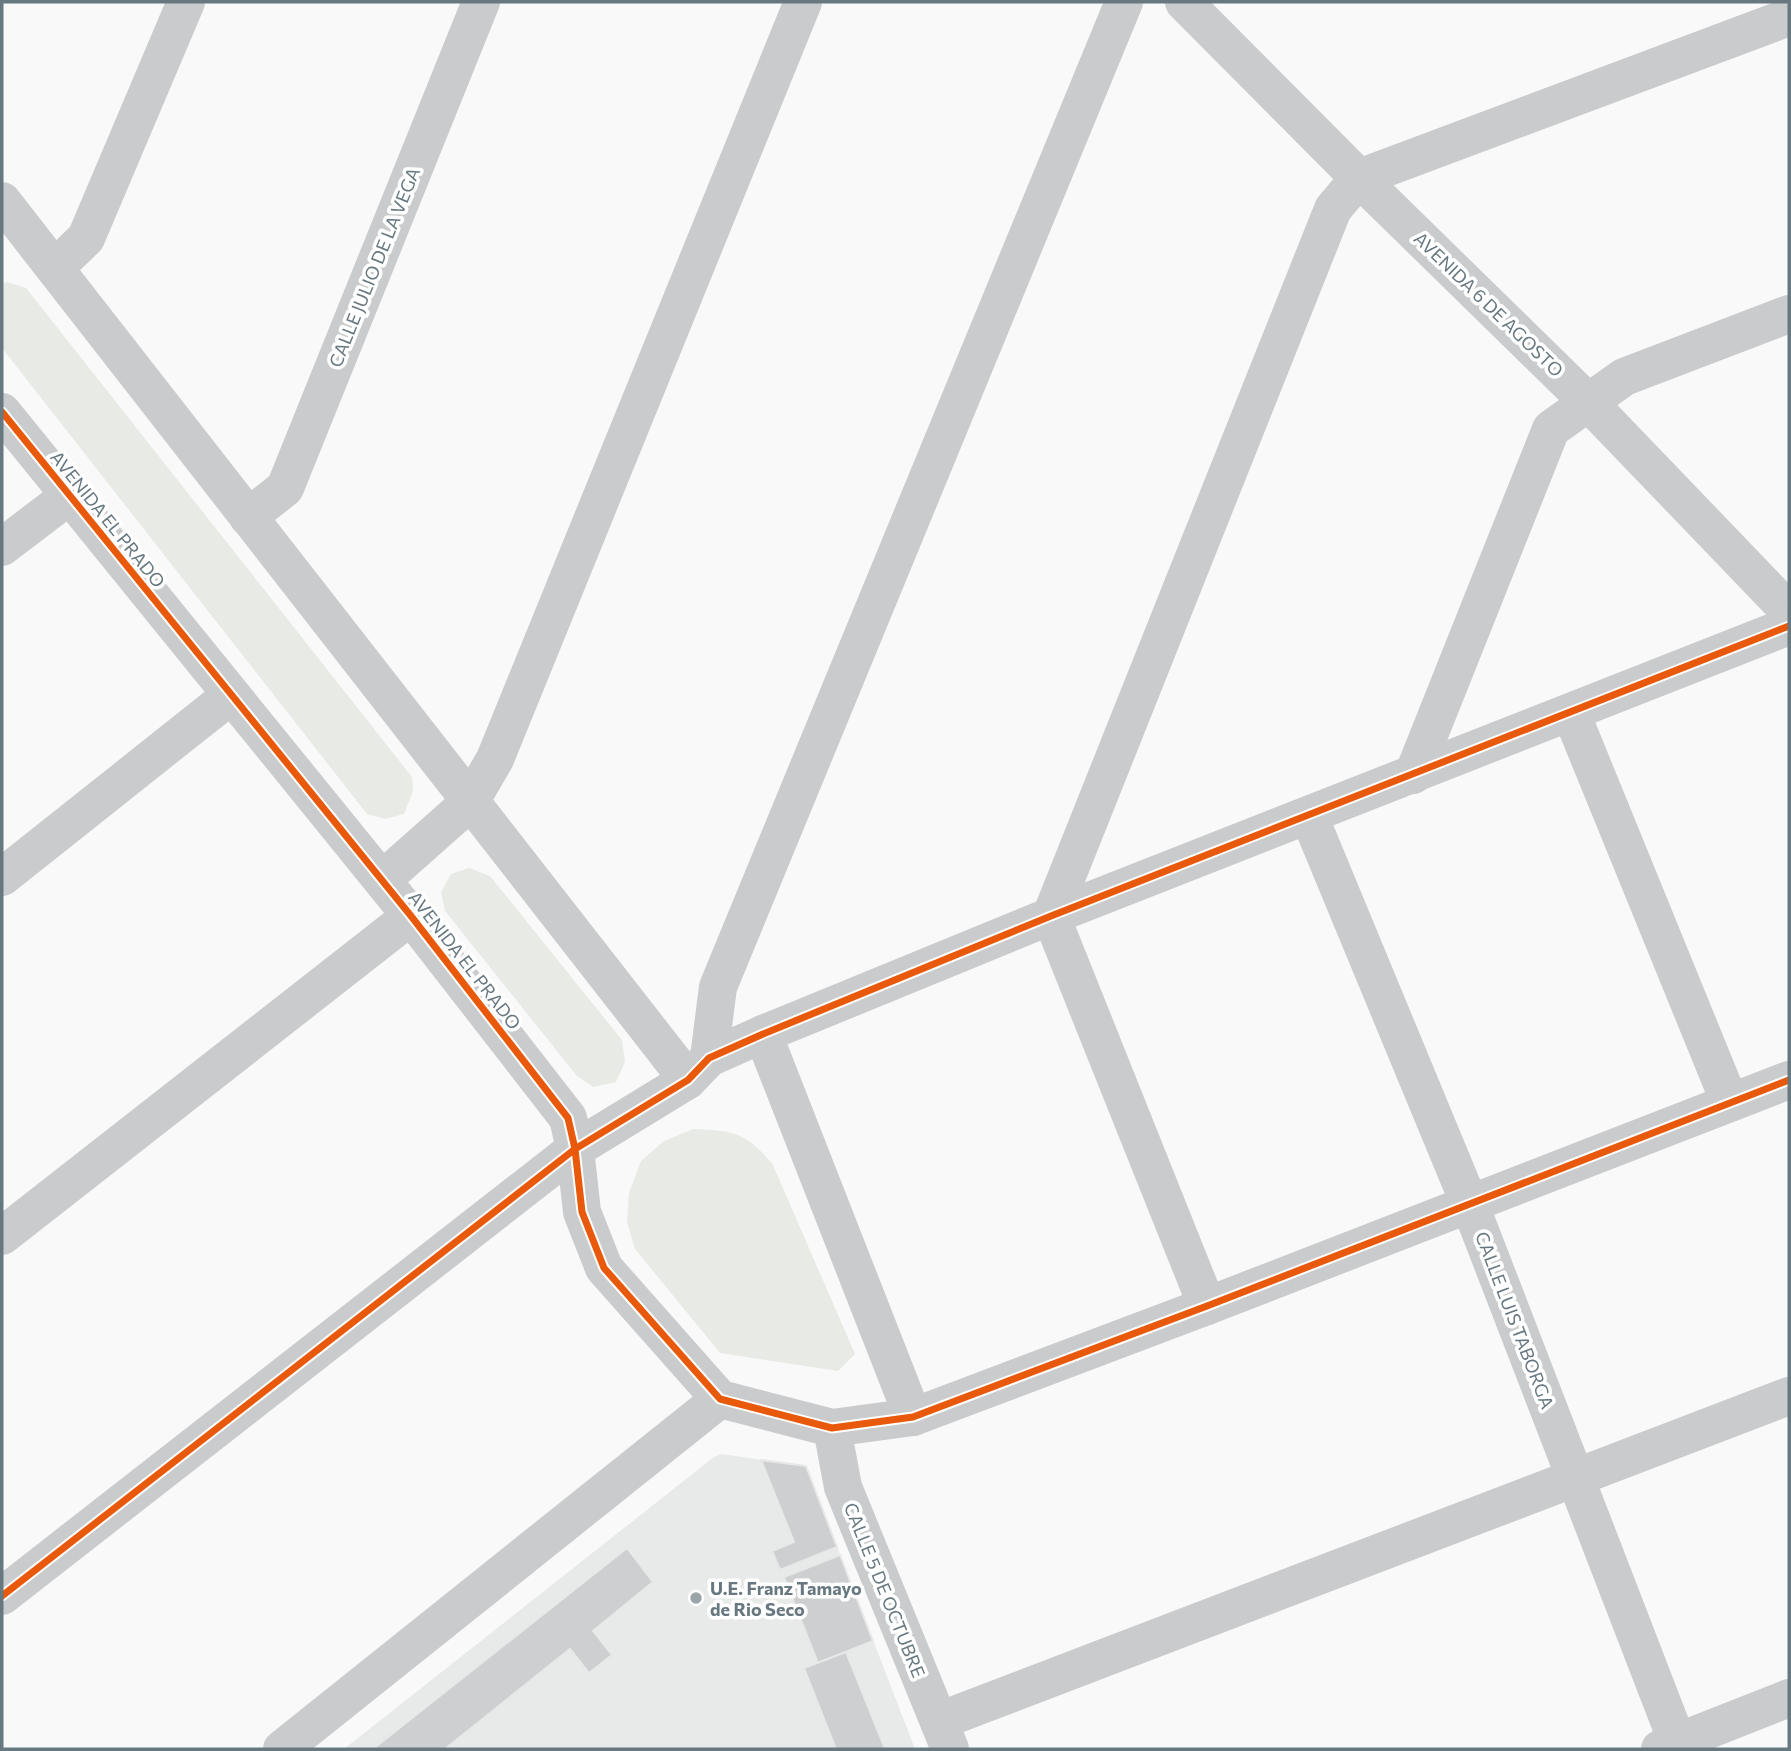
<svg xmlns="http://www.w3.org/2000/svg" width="1791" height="1751" font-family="Commissioner,sans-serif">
	<rect width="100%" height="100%" fill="#f9f9f9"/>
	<path fill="#e8e9e9" d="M721,1454l85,12 109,283h-571l370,-292z"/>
	<g fill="#e8eae6">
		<path d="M7,282l19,6 386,489 1,14 -9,23 -19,5 -18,-5 -365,-466v-64z"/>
		<path d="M469,868l21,8 132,164 3,22 -9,20 -23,5 -16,-11 -132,-165 -4,-19 10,-18z"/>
		<path d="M693,1129c42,2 51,3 79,34l83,191 -17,17 -118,-18 -85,-104 -8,-27 2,-29 12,-32 23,-20z"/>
	</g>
	<g fill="#cdcfd0" stroke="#e8e8e8" stroke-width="2">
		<path d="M761,1460l45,6 31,81 -57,23 -8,-19 22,-9z"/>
		<path d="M627,1548l26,34 -60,49 19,24 -23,18 -19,-24 -125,100h-72z"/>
		<path d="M840,1555l33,86 -55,22 -34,-86z"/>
		<path d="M846,1652l39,97h-49l-32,-81z"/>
	</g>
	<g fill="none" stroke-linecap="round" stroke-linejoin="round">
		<g stroke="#cacbcc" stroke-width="38">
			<path d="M1184,2l175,176 229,224 201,209"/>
			<path d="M2,201l686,879"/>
			<path d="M55,268l31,-30 100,-236"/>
			<path d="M2,412l409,504 157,202 7,31 7,63 22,56 116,131 112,29 81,-11 294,-111 582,-226"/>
			<path d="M248,517l37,-29 196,-486"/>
			<path d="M2,547l67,-51"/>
			<path d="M1571,713l159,390"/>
			<path d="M1413,775l138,-346 73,-52 165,-63"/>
			<path d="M1309,816l161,389 210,544"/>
			<path d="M2,877l228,-181"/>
			<path d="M382,880l88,-78 25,-43 308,-757"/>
			<path d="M763,1034l150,383"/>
			<path d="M709,1058l9,-71 406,-985"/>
			<path d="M2,1236l409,-320"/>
			<path d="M1207,1306l-156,-390 282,-707 26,-31 430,-161"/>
			<path d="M832,1428l11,59 107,262"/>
			<path d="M2,1596l573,-447 113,-69 21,-22 54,-24 288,-118 738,-290"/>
			<path d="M939,1721l850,-325"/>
			<path d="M282,1749l438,-350"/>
			<path d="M1660,1749l129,-51"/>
		</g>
		<g stroke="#fff" stroke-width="11">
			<g id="cycleway">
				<path d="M2,412l409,504 157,202 7,31 7,63 22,56 116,131 112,29 81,-11 294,-111 582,-226"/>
				<path d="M2,1596l573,-447 113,-69 21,-22 54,-24 288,-118 738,-290"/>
			</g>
		</g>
		<use href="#cycleway" stroke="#e8590c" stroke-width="7"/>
	</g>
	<circle fill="#9aa5aa" stroke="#fff" stroke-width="2.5" cx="696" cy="1598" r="7"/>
	<g text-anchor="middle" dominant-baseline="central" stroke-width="7" stroke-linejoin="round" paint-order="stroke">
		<g font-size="18" fill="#677880" stroke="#fff">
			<text transform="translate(374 267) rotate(-68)">CALLE JULIO DE LA VEGA</text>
			<text transform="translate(1489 304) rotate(44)">AVENIDA 6 DE AGOSTO</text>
			<text transform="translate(108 519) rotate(51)">AVENIDA EL PRADO</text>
			<text transform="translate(465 960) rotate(52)">AVENIDA EL PRADO</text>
			<text transform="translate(1515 1320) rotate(69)">CALLE LUIS TABORGA</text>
			<text transform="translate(885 1590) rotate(68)">CALLE 5 DE OCTUBRE</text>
		</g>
		<g font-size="18" font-weight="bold" fill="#677880" stroke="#fff" text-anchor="start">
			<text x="710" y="1588">U.E. Franz Tamayo<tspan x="710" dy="21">de Rio Seco</tspan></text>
		</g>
	</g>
	<rect width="1791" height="1751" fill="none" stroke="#677880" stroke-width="7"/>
</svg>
